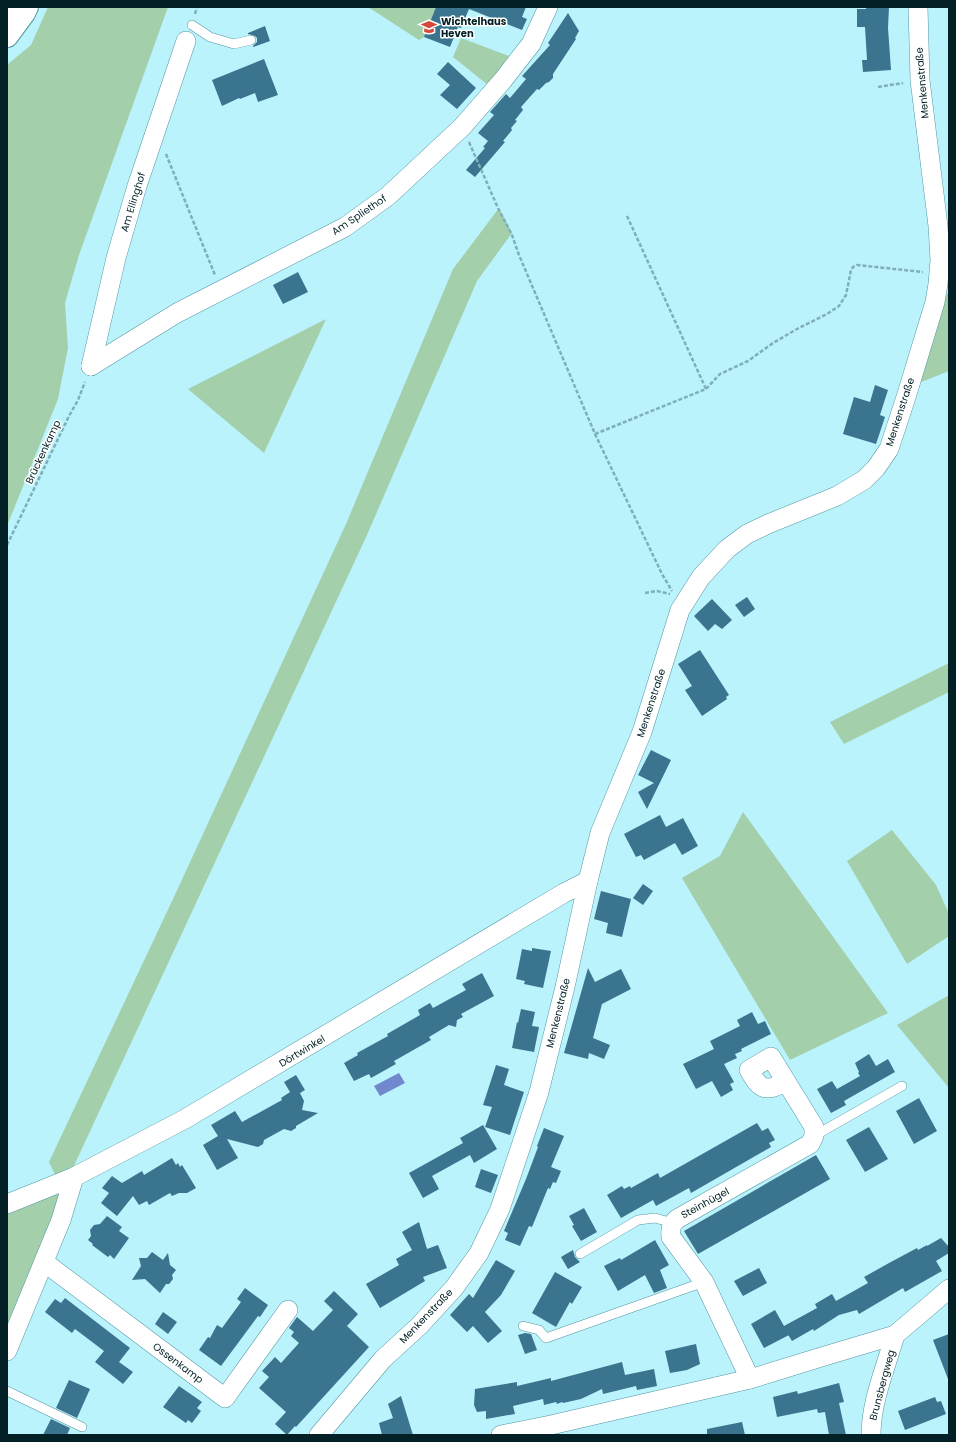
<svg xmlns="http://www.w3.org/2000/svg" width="956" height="1442" font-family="Poppins,sans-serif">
	<rect width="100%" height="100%" fill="#bbf3fd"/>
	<g fill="#a3cfaa">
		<path d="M48,7h120l-89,248 -14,48 3,45 -10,51 -51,127v-461l24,-20z"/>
		<path d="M368,7h68l-12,30 -5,3z"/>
		<path d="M461,38l48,18 -21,29 -35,-28z"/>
		<path d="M499,208l13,25 -35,48 -110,254 -295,635 -16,7 -7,-15 124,-263 173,-375 107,-255z"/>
		<path d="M949,292v79l-30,12 21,-82z"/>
		<path d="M326,319l-62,134 -76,-64z"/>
		<path d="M949,663v29l-105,52 -14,-22z"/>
		<path d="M743,812l145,201 -98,47 -108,-182 38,-22z"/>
		<path d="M892,830l44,55 13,29v22l-42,28 -60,-103z"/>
		<path d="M949,995v93l-52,-63z"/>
		<path d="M57,1190l3,12 -53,129v-119z"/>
	</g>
	<path fill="#7188ce" d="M399,1073l6,10 -25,13 -6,-10z"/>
	<g fill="#3a748e">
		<path d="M436,7h90l-4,10 5,2 -5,11 -53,-21 -8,19 -3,-1 -8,20 -26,-10z"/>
		<path d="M866,7h23l-1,21 3,42 -28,2 -1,-12h5l-2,-33h-8v-18h9z"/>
		<path d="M568,13l11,18 -4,7 1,1 -23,35v4l-4,4 -3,1 -7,7 -2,-1 -16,18 2,3 -8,10 2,1 -6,7 1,2 -9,11 2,1 -30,35 -9,-7 19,-22 -2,-1 5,-6 -10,-8 16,-18 -4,-3 16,-18 4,4 16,-19 -4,-3 28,-31 -2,-2z"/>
		<path d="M265,26l5,15 -17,6v-1l4,-4v-4l-2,-2 -7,-2v-1z"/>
		<path d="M264,59l14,36 -20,7 -3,-9 -15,6 -1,-1 -17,8 -10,-26z"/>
		<path d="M448,62l28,26 -19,21 -17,-14 10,-10 -13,-11z"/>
		<path d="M298,272l10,20 -25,12 -10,-19z"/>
		<path d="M875,385l13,5 -8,25 5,2 -9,27 -33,-10 11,-37 16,5z"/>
		<path d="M747,597l8,12 -11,8 -9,-12z"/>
		<path d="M712,599l20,21 -10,9 -7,-5 -7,7 -14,-15z"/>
		<path d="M700,650l29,45 -3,2 1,2 -25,17 -17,-26 7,-4 -14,-22z"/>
		<path d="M651,750l20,10 -24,49 -9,-17 16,-9 -16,-8z"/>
		<path d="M660,815l6,12 17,-9 15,28 -16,9 -7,-12 -31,17 -3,-5 -5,2 -12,-23z"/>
		<path d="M643,884l10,7 -10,14 -10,-7z"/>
		<path d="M601,891l30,8 -9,38 -16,-4 2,-10 -14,-4z"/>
		<path d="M532,948l19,3 -8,37 -19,-4 1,-3 -9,-2 6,-30 10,2z"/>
		<path d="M588,968l7,14 26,-13 10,20 -29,15 -9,34 17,7 -6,14 -15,-6 -1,6 -24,-6z"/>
		<path d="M482,973l12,23 -33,18 2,3 -6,3 -1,7 -7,-2 -20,12 2,3 -37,21 2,3 -25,14 -2,-4 -15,7 -10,-18 14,-8 -1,-2 31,-17 -1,-2 33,-19 -2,-5 12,-7 3,5 33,-18 -4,-6z"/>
		<path d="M521,1009l14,3 -3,14 7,1 -5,25 -22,-4 5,-26 1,1z"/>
		<path d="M752,1012l6,12 7,-3 6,13 -30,15 1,2 -7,3 2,4 -13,6 10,18 -4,2 3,6 -12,7 -9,-16 -16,8 -13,-25 31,-15 -4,-8 30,-15 -3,-6z"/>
		<path d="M869,1054l7,12 12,-7 7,13 -51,29 2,4 -15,8 -14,-24 15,-8 5,8 23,-13 -2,-3 1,-1 -4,-9z"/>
		<path d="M496,1065l13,4 -5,16 20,7 -14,43 -25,-8 7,-20 -9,-2z"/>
		<path d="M296,1075l9,15 -5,3 4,8 -2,9 16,3 -22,13v2l-5,3 -7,-2 -20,11 -1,4 -5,3 -31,-8 11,19 -21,12 -14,-25 15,-9 -7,-11 24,-14 7,11 40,-22 -1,-2 9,-6 -6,-10z"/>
		<path d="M919,1098l18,33 -23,13 -18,-33z"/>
		<path d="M757,1123l5,8 6,-3 7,12 -6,3 2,4 -80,46 -2,-5 -33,18 -3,-6 -32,18 -14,-23 15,-9 2,3 6,-3 1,2 27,-15 2,5z"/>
		<path d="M483,1125l14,24 -23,14 -4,-8 -38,21 7,13 -16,9 -14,-25 54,-30 -3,-5z"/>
		<path d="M869,1127l19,32 -23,13 -19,-32z"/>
		<path d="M544,1128l20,8 -13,31 10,4 -5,12 -3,-1 -3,7 -2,-1 -16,39 -3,-1 -9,20 -15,-6 3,-7 -4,-2 22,-52 12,-32 -1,-1z"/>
		<path d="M816,1155l14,24 -132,75 -14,-23z"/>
		<path d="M172,1158l4,7 2,-2 2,4 2,-2 14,23 -9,5h-8l-7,3 -2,-3 -21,12 -2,-4 -8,4 -6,-9 -16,20 -16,-13 8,-10 -7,-5 10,-12 10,7 20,-12 2,4z"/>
		<path d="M481,1169l17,6 -7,18 -16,-6z"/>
		<path d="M584,1208l13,24 -16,9 -9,-15 2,-1 -5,-9z"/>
		<path d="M107,1216l15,11 -3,4 10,7 -15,21 -4,-4 -2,2 -16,-12 1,-1 -5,-4 3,-4 -1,-6 4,-5 6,-1z"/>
		<path d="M419,1222l8,27 11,-4 9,23 -24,9 2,4 -45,27 -14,-24 33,-19 -3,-6 16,-9 -10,-18z"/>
		<path d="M941,1238l8,9v6l-13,8 6,10 -37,21 -2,-4 -44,26 -2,-4 -18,5 -25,16 -1,-2 -21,12 -5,-8 2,2 -25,13 -13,-24 24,-14 9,16 33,-18 -2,-4 17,-10 4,7 32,-18 -4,-6 25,-14 28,-15 1,2 9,-5v1z"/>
		<path d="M655,1240l14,25 -9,5 7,18 -13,5 -9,-18 -27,16 -14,-25 16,-8 1,2z"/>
		<path d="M573,1250l2,7 5,5 -12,7 -7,-12z"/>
		<path d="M152,1252l11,8 5,-7 2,12 6,5 -4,5 1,4 -4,5h-3l-6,9 -15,-14 -13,1 9,-14 -2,-8h8z"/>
		<path d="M496,1260l19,11 -14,24 -16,17 17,19 -14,12 -15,-17 -6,6 -17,-17 19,-21 4,4z"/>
		<path d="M759,1268l8,15 -24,13 -9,-15z"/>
		<path d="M555,1272l27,15 -10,17 -2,-2 -14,25 -24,-14z"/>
		<path d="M245,1288l23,17 -8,12 -2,-1 -37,50 -22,-16 9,-13 2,1 7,-13 5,3 19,-26 -4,-3z"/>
		<path d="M334,1291l24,23 -11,12 22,21 -73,80 -1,-1 -8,9 -12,-11 11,-12 -27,-24 10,-11 -7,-6 13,-14 6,6 18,-20 -8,-7 3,-4 -5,-4 8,-11 16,14 20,-21 -9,-9z"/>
		<path d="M65,1298l65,50 -11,14 14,10 -10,12 -28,-22 9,-11 -29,-22 -3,4 -27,-21 10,-13 6,4z"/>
		<path d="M163,1312l14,10 -9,12 -13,-10z"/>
		<path d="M525,1333l6,1 6,16 -12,4 -7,-19z"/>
		<path d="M949,1334v45h-1l-15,-39z"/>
		<path d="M696,1344l4,20 -13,6 -17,3 -5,-22z"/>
		<path d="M622,1362l3,13 29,-6 3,17 -20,4 -1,-4 -33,8 -1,-5 -21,10 -18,4 -1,-1 -5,2 -1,-2 -12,3 -1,-6 -30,7 2,8 -29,5v-8l-9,1 -3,-7 1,-16 42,-7v4l34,-8v3z"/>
		<path d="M69,1380l21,9 -13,29 -21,-10z"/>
		<path d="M839,1383l5,19 -5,1 7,32h-17l-4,-23 -7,1 -1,-4 -40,8 -4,-20 24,-6 1,3z"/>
		<path d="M179,1386l23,16 -5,6 4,3 -9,12 -4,-3 -2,3 -23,-16z"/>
		<path d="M401,1396l12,39h-31l-3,-12 14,-5 -5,-14z"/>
		<path d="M935,1397l2,5 4,-1 5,13 -41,16 -7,-19z"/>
		<path d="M51,1419l19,9 -3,7h-24z"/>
		<path d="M742,1422l3,13h-38v-6z"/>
	</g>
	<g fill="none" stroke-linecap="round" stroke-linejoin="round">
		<g stroke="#5198a3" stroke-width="10">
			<g id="service">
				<path d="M192,25l18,12 24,7 17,-4"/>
				<path d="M814,1136l88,-50"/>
				<path d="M580,1254l58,-34 17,-2 18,5"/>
				<path d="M523,1326l16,4 7,8 158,-56"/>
				<path d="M7,1391l75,36"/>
			</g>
		</g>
		<g stroke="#5198a3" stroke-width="20">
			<g id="minor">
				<path d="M91,366l86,-53 168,-86 43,-31 74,-69 41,-47 28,-36 17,-37"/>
				<path d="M91,366l25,-108 21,-72 49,-145"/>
				<path d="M7,1204l67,-27 111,-58 379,-226 24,-12"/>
				<path d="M44,1262l181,136 63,-88"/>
				<path d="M7,1351l54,-131 13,-43"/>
				<path d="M750,1379l-46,-97 -33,-45c-1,-8 0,-13 6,-18l133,-75 4,-8v-9l-43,-70 -22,13c11,20 17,23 37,11"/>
				<path d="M319,1435l64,-76 36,-33 35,-38 25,-35 21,-44 39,-117 26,-105 23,-106 12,-48 42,-101 38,-122 21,-33 26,-28 20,-15 21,-10 69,-28 27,-16 12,-12 13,-19 18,-55 28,-92 3,-18 2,-24 -2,-34 -18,-146 -2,-73"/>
				<path d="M501,1435l50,-10 199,-46 78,-24 67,-20 54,-46"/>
				<path d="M871,1435c0,-34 15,-68 24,-100"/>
			</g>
		</g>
		<g stroke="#5198a3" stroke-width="24">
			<g id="motorway">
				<path d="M7,9l1,-2"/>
				<path d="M7,36l17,-23 3,-6"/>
			</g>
		</g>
		<g stroke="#7fafb8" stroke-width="2.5" stroke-dasharray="4 2" stroke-linecap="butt">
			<path d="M195,14l2,-7"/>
			<path d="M878,87l25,-4"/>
			<path d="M469,142l29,66 14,27 7,20 76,179 67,140 10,17"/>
			<path d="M166,154l49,121"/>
			<path d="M706,389l14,-15 28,-13 25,-18 24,-14 30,-15 12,-8 7,-11 5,-25 2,-3 4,-2 66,7"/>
			<path d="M595,434l111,-45 -79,-173"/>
			<path d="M7,545l62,-129 9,-16 7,-18"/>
			<path d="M645,593l12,-2 13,3"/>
		</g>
		<use href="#service" stroke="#fff" stroke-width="9"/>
		<use href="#minor" stroke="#fff" stroke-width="19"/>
		<use href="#motorway" stroke="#fff" stroke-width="22"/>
	</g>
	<defs>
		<g id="school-bare" transform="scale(1.2)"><path d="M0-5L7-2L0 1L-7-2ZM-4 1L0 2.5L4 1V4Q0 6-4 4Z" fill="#d6493a" stroke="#fff" stroke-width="2.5" paint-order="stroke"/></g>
	</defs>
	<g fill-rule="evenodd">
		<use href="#school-bare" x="429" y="27"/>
	</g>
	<g text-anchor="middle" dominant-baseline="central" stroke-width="3" stroke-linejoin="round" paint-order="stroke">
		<g font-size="10" font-weight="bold" fill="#022025" stroke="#fff" text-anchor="start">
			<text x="441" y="21">Wichtelhaus<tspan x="441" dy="12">Heven</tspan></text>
		</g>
		<g font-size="10" fill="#022025" stroke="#fff">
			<text transform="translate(922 83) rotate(-95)">Menkenstraße</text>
			<text transform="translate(133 202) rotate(-73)">Am Ellinghof</text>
			<text transform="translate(359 215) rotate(-34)">Am Spliethof</text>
			<text transform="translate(900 412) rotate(-72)">Menkenstraße</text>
			<text transform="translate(43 452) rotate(-65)">Brückenkamp</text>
			<text transform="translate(651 703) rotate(-72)">Menkenstraße</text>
			<text transform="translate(558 1013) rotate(-76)">Menkenstraße</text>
			<text transform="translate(302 1051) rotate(-31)">Dörtwinkel</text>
			<text transform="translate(705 1203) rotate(-29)">Steinhügel</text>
			<text transform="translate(426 1316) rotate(-46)">Menkenstraße</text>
			<text transform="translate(178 1363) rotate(37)">Ossenkamp</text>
			<text transform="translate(882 1385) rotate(-75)">Brunsbergweg</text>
		</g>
	</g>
	<rect width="956" height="1442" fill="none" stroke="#022025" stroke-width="16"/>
</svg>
